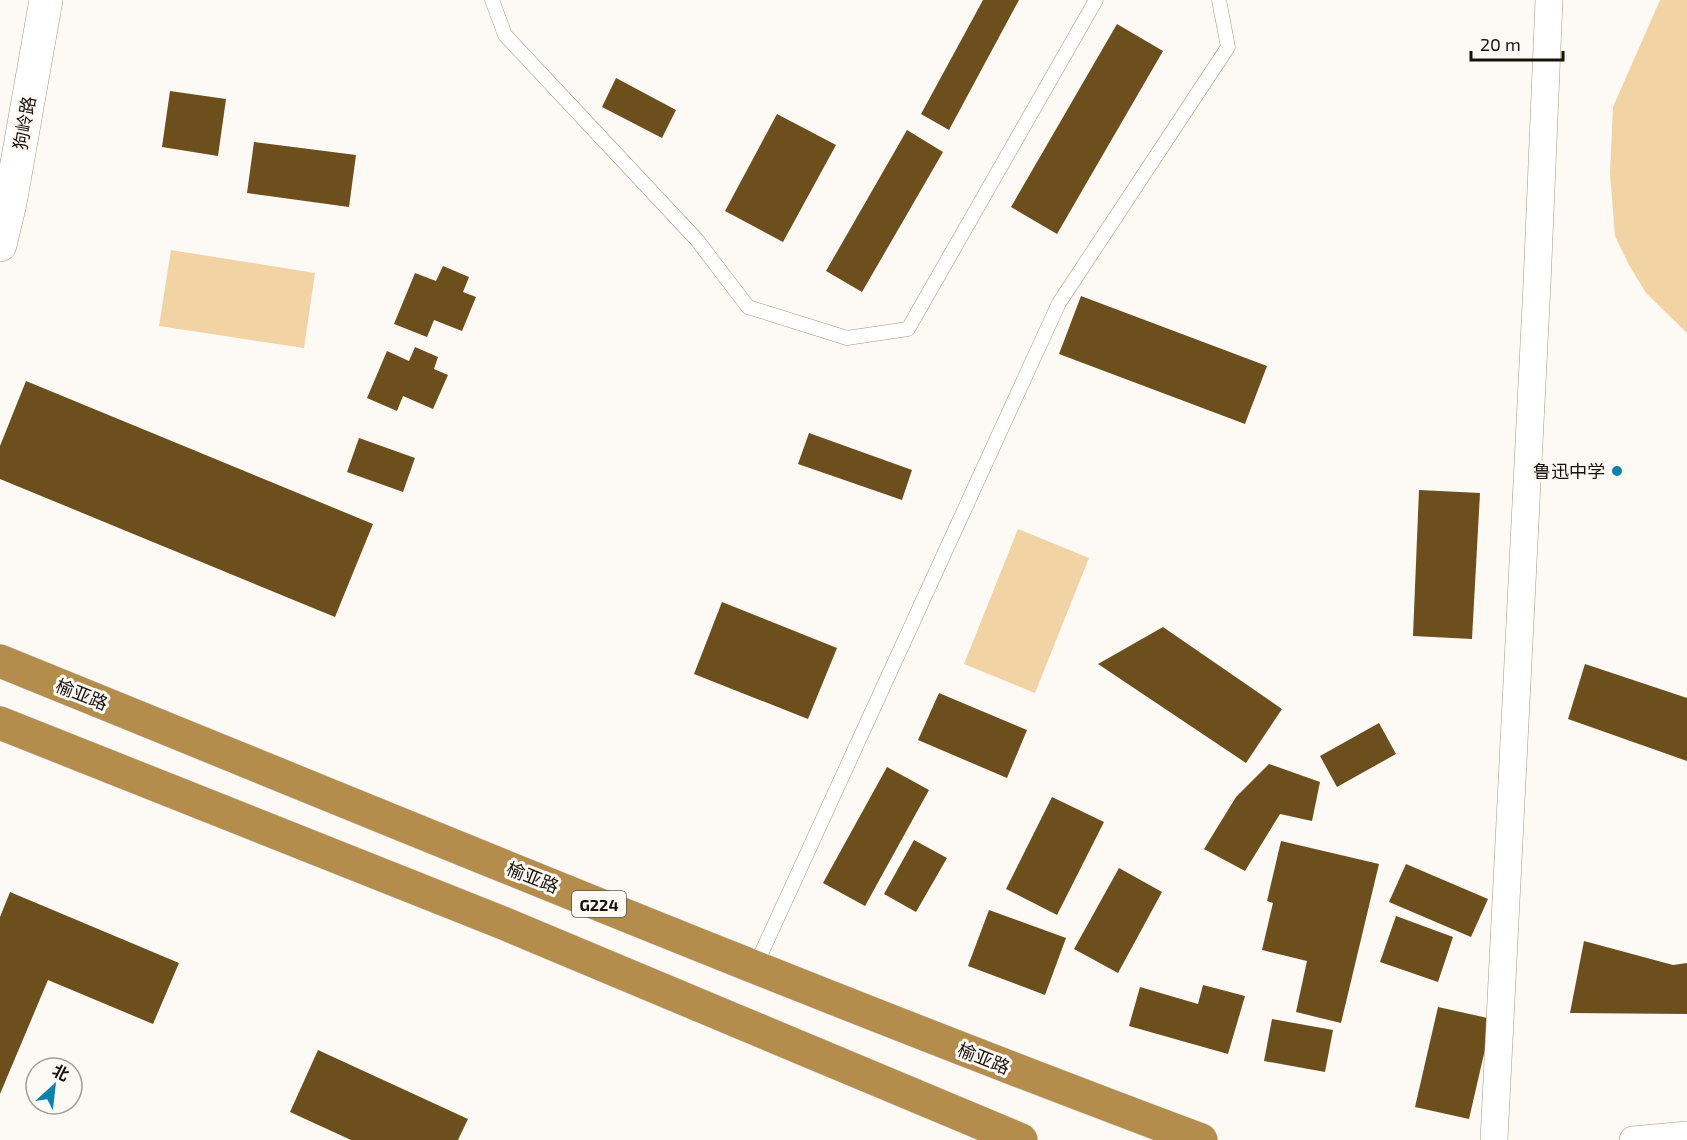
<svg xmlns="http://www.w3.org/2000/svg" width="1687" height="1140" font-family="'Exo 2','Noto Sans SC',sans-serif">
	<rect width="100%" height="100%" fill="#fdf9f4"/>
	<g fill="#f2d3a4">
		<path d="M1660,0h27v333l-41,-40 -17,-28 -14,-29 -5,-63 3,-66z"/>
		<path d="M171,250l144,23 -11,75 -145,-22z"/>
		<path d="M1018,529l71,29 -54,135 -71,-29z"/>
	</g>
	<g fill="#6c4f1d">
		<path d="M983,0h36l-70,130 -28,-16z"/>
		<path d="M1117,24l46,27 -106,183 -46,-27z"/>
		<path d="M616,78l60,32 -14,28 -60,-31z"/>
		<path d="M170,91l56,8 -8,57 -56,-9z"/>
		<path d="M777,114l59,31 -53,97 -58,-31z"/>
		<path d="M907,130l36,22 -81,140 -36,-21z"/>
		<path d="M254,142l102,13 -7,52 -102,-14z"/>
		<path d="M443,266l26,11 -6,15 13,5 -14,34 -28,-11 -7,17 -33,-13 21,-51 21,8z"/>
		<path d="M1081,296l186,70 -22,58 -186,-70z"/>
		<path d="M415,347l23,10 -4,12 14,6 -15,34 -30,-13 -6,15 -30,-13 20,-47 22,10z"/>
		<path d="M26,381l347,143 -38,93 -335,-138v-33z"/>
		<path d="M809,433l103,37 -10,30 -104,-36z"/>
		<path d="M359,438l56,20 -12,34 -56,-20z"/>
		<path d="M1419,490l61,3 -8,146 -59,-3z"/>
		<path d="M722,602l115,46 -29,71 -114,-45z"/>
		<path d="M1163,627l119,82 -36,54 -148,-99z"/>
		<path d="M1585,664l102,34v63l-119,-42z"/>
		<path d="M939,693l88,37 -20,48 -89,-38z"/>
		<path d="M1379,723l17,31 -59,33 -17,-31z"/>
		<path d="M1269,764l51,18 -8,39 -32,-7 -35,57 -41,-22 32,-52z"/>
		<path d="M887,767l42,23 -64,116 -42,-23z"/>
		<path d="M1052,797l52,25 -47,93 -51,-26z"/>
		<path d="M914,840l33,18 -31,54 -32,-18z"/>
		<path d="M1281,841l98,23 -38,159 -45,-11 11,-51 -45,-11 11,-47 -6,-2z"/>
		<path d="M1406,864l82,35 -17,38 -82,-35z"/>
		<path d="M1119,868l43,24 -44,81 -44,-24z"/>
		<path d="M10,892l169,71 -26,61 -105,-44 -48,114v-177z"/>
		<path d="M989,910l77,28 -21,57 -77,-29z"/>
		<path d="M1396,916l57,21 -15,45 -58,-20z"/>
		<path d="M1584,941l89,24 14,-2v51l-117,-1z"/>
		<path d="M1203,985l42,11 -17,58 -99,-28 11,-39 58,17z"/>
		<path d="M1438,1007l54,12 -23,100 -54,-12z"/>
		<path d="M1272,1019l61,11 -8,42 -61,-11z"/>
		<path d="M318,1050l150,69 -10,21h-107l-61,-28z"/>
	</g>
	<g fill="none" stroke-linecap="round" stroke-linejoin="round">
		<g stroke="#a7977f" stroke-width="15">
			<g id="lane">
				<path d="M492,0l13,35 192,205 51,67 99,31 61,-9 188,-329"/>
				<path d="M755,967l304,-664 169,-256 -9,-47"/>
			</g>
		</g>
		<g stroke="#a7977f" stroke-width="28">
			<g id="street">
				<path d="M1494,1140l43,-856 12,-284"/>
				<path d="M1633,1140l54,-5"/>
			</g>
		</g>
		<g stroke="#a7977f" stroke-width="34">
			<path id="secondary" d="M0,245l10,-42 36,-203"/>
		</g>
		<g stroke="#d5d4d3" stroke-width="34">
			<g id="highway">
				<path d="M0,661c400,162 797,328 1201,479"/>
				<path d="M0,723l503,200 518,217"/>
			</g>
		</g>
		<use href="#lane" stroke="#fff" stroke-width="14"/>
		<use href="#street" stroke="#fff" stroke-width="27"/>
		<use href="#secondary" stroke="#fff" stroke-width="33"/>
		<use href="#highway" stroke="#b48c4b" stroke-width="33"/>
	</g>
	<circle fill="#0b82a8" stroke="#fdf9f4" stroke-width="2" cx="1617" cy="471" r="6"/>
	<g text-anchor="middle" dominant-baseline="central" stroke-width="6" stroke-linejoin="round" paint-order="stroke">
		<rect fill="#fdf9f4" stroke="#5d5750" stroke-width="1.5" x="572" y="891" width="54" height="26" rx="4.5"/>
		<g font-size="16" font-weight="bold" fill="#181209">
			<text x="599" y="904">G224</text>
		</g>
		<g font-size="18" fill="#181209" stroke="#fdf9f4">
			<text transform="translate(24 123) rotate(-80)">狗岭路</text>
			<text transform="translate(82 694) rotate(22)">榆亚路</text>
			<text transform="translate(533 877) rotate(22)">榆亚路</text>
			<text transform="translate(984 1058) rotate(22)">榆亚路</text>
		</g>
		<g font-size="18" fill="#181209" stroke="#fdf9f4" text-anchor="end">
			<text x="1605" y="471">鲁迅中学</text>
		</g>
	</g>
	<g transform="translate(54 1086) rotate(27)"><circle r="28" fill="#fdf9f4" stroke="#a19d96" stroke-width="1.5"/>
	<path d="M0-4.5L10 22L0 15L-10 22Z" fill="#0b82a8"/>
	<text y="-9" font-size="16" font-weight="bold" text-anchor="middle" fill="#181209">北</text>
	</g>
	<path d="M1471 51v9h92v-9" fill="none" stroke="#181209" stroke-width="3"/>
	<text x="1480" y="51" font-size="18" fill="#181209" stroke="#fdf9f4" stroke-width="4.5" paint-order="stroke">20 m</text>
</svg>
